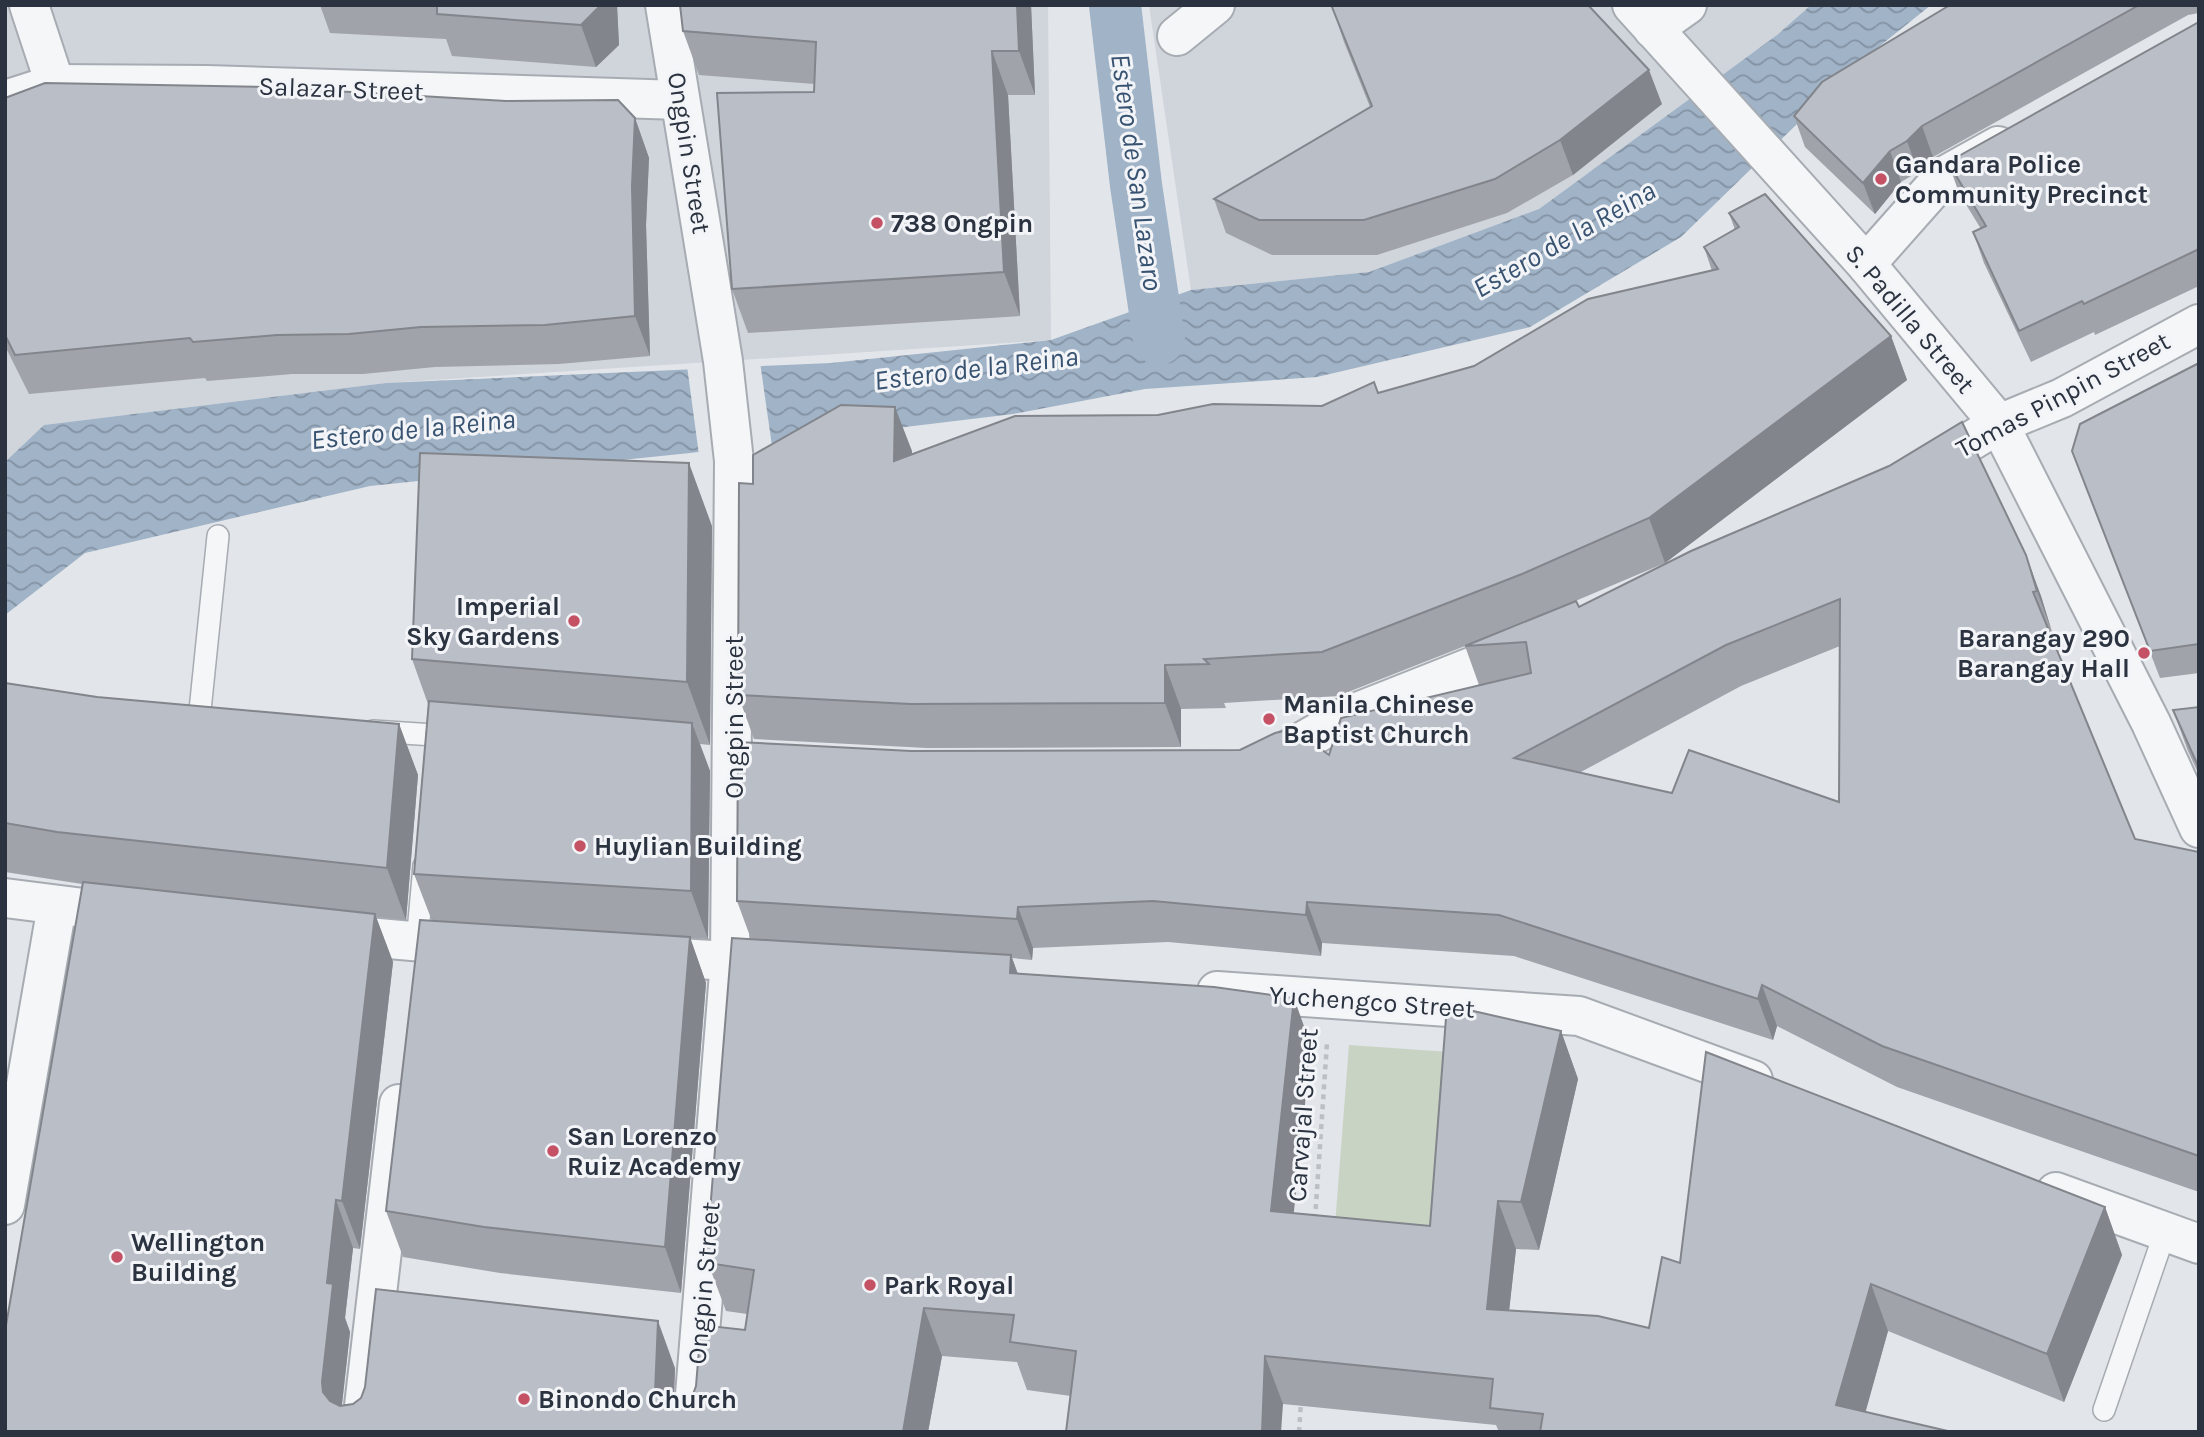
<svg xmlns="http://www.w3.org/2000/svg" width="2204" height="1437" font-family="Karla,sans-serif">
	<defs>
		<pattern id="water-waves" width="16" height="10" patternUnits="userSpaceOnUse" patternTransform="scale(1.75)"><rect width="16" height="10" fill="#a0b3c7"/><path d="M0 5q4-4 8 0t8 0" fill="none" stroke="#8392a3"/></pattern>
	</defs>
	<rect width="100%" height="100%" fill="#e2e5e9"/>
	<g fill="#d0d4db">
		<path d="M5,5h1043l3,335 -665,43 -342,42 -39,37z"/>
		<path d="M1149,5h662l-34,30 -238,174 -170,63 -178,18z"/>
	</g>
	<path fill="#c8d3c4" d="M1349,1045l115,8 -15,193 -115,-8z"/>
	<path fill="url(#water-waves)" d="M1811,5h120l-65,52 -185,180 -151,90 -213,50 -172,12 -132,25 -323,39 -320,33 -285,67 -80,62v-153l39,-37 342,-42 445,-20 220,-23 140,-50 178,-18 170,-63 238,-174z"/>
	<path fill="#e2e5e9" d="M760,362l12,84 -73,9 -12,-89z"/>
	<g fill="none" stroke-linecap="round" stroke-linejoin="round">
		<path stroke="#a0b3c7" stroke-width="52" d="M1115,5l21,180 23,154"/>
		<g stroke="#a7acb3" stroke-width="24">
			<g id="service">
				<path d="M212,721l-13,-1 19,-184"/>
				<path d="M373,731l61,4"/>
				<path d="M417,943l7,-77"/>
				<path d="M2104,1410l61,-178"/>
			</g>
		</g>
		<g stroke="#a7acb3" stroke-width="42">
			<g id="minor">
				<path d="M29,5l26,79"/>
				<path d="M665,5l58,356 11,100 -4,500 -38,471"/>
				<path d="M1632,5l234,259 133,160 152,299 48,105"/>
				<path d="M1653,29l34,-24"/>
				<path d="M1177,36l38,-31"/>
				<path d="M5,100l50,-16 152,1 473,15"/>
				<path d="M1866,264l78,-88 54,-30"/>
				<path d="M1926,468l73,-44 63,-26 137,-74"/>
				<path d="M1262,765l83,-48 177,-70"/>
				<path d="M5,898l126,16"/>
				<path d="M333,934l135,12"/>
				<path d="M644,956l139,8"/>
				<path d="M1217,991l362,25 174,64"/>
				<path d="M2056,1192l143,52"/>
				<path d="M5,1205l52,-299"/>
				<path d="M361,1432l38,-328"/>
			</g>
		</g>
		<g stroke="#bcbfc4" stroke-width="4.5" stroke-dasharray="5 5" stroke-linecap="butt">
			<path d="M1315,1219l12,-176"/>
			<path d="M1299,1432l2,-30"/>
		</g>
		<use href="#service" stroke="#f4f6f8" stroke-width="21"/>
		<use href="#minor" stroke="#f4f6f8" stroke-width="38"/>
	</g>
	<g fill="#a0a3aa" fill-rule="evenodd">
		<path d="M320,5h297l2,40 -23,22 -144,-11 -6,-17 -116,-6z"/>
		<path d="M680,5h351l4,90h-27l12,221 -272,17 -16,-44 82,-197 1,-8 -116,-9 -16,-44z"/>
		<path d="M1950,5h249v8l-11,2 -255,142 -15,15 -17,10 -26,32 -70,-67 -11,-31z"/>
		<path d="M1332,7l330,97 -89,71 -66,38 -130,42h-105l-46,-22 -12,-34 156,-92 -26,-65z"/>
		<path d="M2199,22v264l-104,49 -1,-3 -63,30 -47,-99 -11,-31 8,-3 -22,-36 -11,-31z"/>
		<path d="M5,98l630,20 14,40 -3,67 4,131 -91,8 -124,3 -72,7h-71l-85,7 -2,-3 -176,16 -24,-48z"/>
		<path d="M1729,213l162,123 16,44 -242,183 -92,39 6,5 310,-141 73,-44 79,174 11,36 -2,1 85,206 64,13v340l-302,-105 -120,-61 -4,14 -259,-84 -192,-13 -1,13 -153,-14 -135,6 -1,12 -20,-2 6,16 293,72 -18,167 137,13 131,-195 17,48 -39,171 -23,-1 -7,61 140,18 31,-65 425,-56 17,48 -58,147 -176,-71 -23,81 87,20h-453l-3,-7 -213,-21 -212,-8 -44,-6 -10,-28 -75,-6 -14,76h-923l77,-548 -77,-12v-189l92,14 302,27 19,51 -12,145 -30,-3 17,45 -33,287 -7,-1 -8,70 5,14 -8,73 333,-37 -1,38 9,-2 9,-7 53,-67 2,-16 -21,-3 -18,-48 43,-324 -14,-38 174,-150 418,4 150,-70 -14,-39 -127,50 -114,7 2,5 -45,1v38l-254,1 -173,-9 -16,-44 15,-211 159,-33 -1,4 247,-40 164,-9 56,-13 96,-27 238,-95 -8,-24 31,-17zM1840,646l-1,156 -167,-9 -93,-20 162,-87z"/>
		<path d="M2199,363v310l-39,5 -88,-227z"/>
		<path d="M712,526l-2,219 -10,-1 10,27 -2,168 -18,-1 16,45 -25,310 -181,-20 -97,-16 -17,-46 46,-290 -18,-47 14,-170 -16,-45z"/>
		<path d="M2199,707v68l-11,-24 -15,-41z"/>
	</g>
	<g fill="#82858b">
		<path d="M601,5h16l2,40 -23,22 -15,-42z"/>
		<path d="M1017,5h14l4,90 -16,-44z"/>
		<path d="M992,51l16,44 12,221 -16,-44z"/>
		<path d="M1649,70l13,34 -89,71 -13,-35z"/>
		<path d="M635,118l14,40 -3,67 4,131 -15,-40 -3,-130z"/>
		<path d="M1922,126l11,31 -15,15 -11,-31z"/>
		<path d="M1890,151l11,31 -26,32 -12,-31z"/>
		<path d="M1891,336l16,44 -242,183 -16,-45z"/>
		<path d="M895,407l17,44 -2,54 -16,-44z"/>
		<path d="M689,463l23,63 -2,219 -23,-63z"/>
		<path d="M2026,555l15,41 11,36 -15,-41z"/>
		<path d="M1165,665l16,44v38l-16,-44z"/>
		<path d="M692,723l18,48 -2,168 -17,-48z"/>
		<path d="M399,724l19,51 -12,145 -19,-52z"/>
		<path d="M1307,902l15,41 -1,13 -15,-41z"/>
		<path d="M1018,907l15,41 -1,12 -15,-41z"/>
		<path d="M375,914l18,48 -33,287 -18,-48z"/>
		<path d="M690,937l16,46 -25,310 -16,-46z"/>
		<path d="M1011,955l17,48 -18,-30z"/>
		<path d="M1762,985l15,41 -4,14 -15,-41z"/>
		<path d="M1294,998l17,48 -22,213 -18,-48z"/>
		<path d="M1561,1031l17,48 -39,171 -18,-48z"/>
		<path d="M336,1200l17,48 -8,70 5,14 -11,98 -16,-38 -1,-10 5,-99z"/>
		<path d="M1498,1201l18,48 -12,108 -17,-48z"/>
		<path d="M2105,1207l17,48 -58,147 -17,-48z"/>
		<path d="M1871,1284l17,47 -28,101 -24,-27z"/>
		<path d="M924,1308l18,48 -14,76h-25z"/>
		<path d="M658,1321l17,47 -3,64 -17,-39z"/>
		<path d="M1265,1356l18,48 -2,28h-19z"/>
	</g>
	<g fill="#babec6" stroke="#82858b" stroke-width="2" fill-rule="evenodd">
		<path d="M437,5h164l-20,20 -144,-11z"/>
		<path d="M680,5h337l2,46h-27l12,221 -272,17 -15,-196 97,-1 2,-50 -133,-11z"/>
		<path d="M1334,5h254l61,65 -89,70 -65,39 -131,41h-105l-45,-21 158,-93 -40,-99z"/>
		<path d="M1950,5h189l-217,121 -15,15 -17,10 -27,32 -69,-67 28,-34z"/>
		<path d="M2199,22v227l-115,55 -2,-3 -63,30 -46,-99 13,-6 -38,-64z"/>
		<path d="M45,83l220,4 241,14 112,-1 17,18 -3,68 3,130 -90,9 -124,2 -72,7 -72,1 -84,7 -3,-4 -175,17 -10,-20v-237z"/>
		<path d="M1765,194l126,142 -242,182 -127,56 -200,78 -118,7 5,5 -44,1v38l-255,1 -172,-9 1,-212 14,1v-29l88,-50 54,2 -1,54 121,-45 143,-1 55,-11 109,2 52,-24 4,11 96,-27 114,-67 130,-30 -14,-22 35,-20 -10,-14z"/>
		<path d="M2199,363v281l-49,7 -78,-200 8,-27z"/>
		<path d="M1962,422l64,133 11,36 -4,1 102,247 64,13v304l-317,-110 -120,-61 -4,14 -259,-84 -192,-13 -1,13 -153,-14 -135,6 -1,12 -280,-18 1,-159 173,9 329,-1 35,-17 18,-4 36,26 12,-37 190,-45 -5,-31 -61,4 111,-45 3,6 112,-56 198,-85zM1840,599l-1,203 -150,-52 -17,43 -158,-35 212,-113z"/>
		<path d="M420,453l269,10 -2,219 -275,-23z"/>
		<path d="M5,683l92,14 302,27 -12,144 -330,-36 -52,-9z"/>
		<path d="M429,701l263,22 -1,168 -277,-17z"/>
		<path d="M2199,707v61l-26,-58z"/>
		<path d="M83,882l292,32 -33,287 -6,-1 -9,83 6,1 -11,98 1,10 7,9 10,5 13,-2 8,-6 4,-11 11,-98 282,32 -3,72 7,9 10,4 11,-2 9,-7 4,-11 5,-61 44,5 9,-60 -46,-7 -1,-14 25,-311 279,17 -1,18 204,14 80,11 -23,213 159,15 17,-221 114,26 -40,171 -23,-1 -11,108 111,7 51,12 13,-71 18,6 26,-211 399,155 -58,147 -176,-70 -35,121 116,27h-412l3,-18 -53,-6 3,-29 -228,-23 -3,76h-196l10,-81 -66,-9 4,-27 -90,-7 -21,124h-898v-101z"/>
		<path d="M420,920l270,17 -25,310 -181,-20 -98,-16z"/>
	</g>
	<g fill="#c55165" stroke="#f2f4f7" stroke-width="2.5">
		<circle cx="1881" cy="179" r="7"/>
		<circle cx="877" cy="223" r="7"/>
		<circle cx="574" cy="621" r="7"/>
		<circle cx="2144" cy="653" r="7"/>
		<circle cx="1269" cy="719" r="7"/>
		<circle cx="580" cy="846" r="7"/>
		<circle cx="553" cy="1151" r="7"/>
		<circle cx="117" cy="1257" r="7"/>
		<circle cx="870" cy="1285" r="7"/>
		<circle cx="524" cy="1399" r="7"/>
	</g>
	<g text-anchor="middle" dominant-baseline="central" stroke-width="6" stroke-linejoin="round" paint-order="stroke">
		<g font-size="26" fill="#2b3340" stroke="#f2f4f7">
			<text transform="translate(341 89) rotate(2)">Salazar Street</text>
			<text transform="translate(689 153) rotate(81)">Ongpin Street</text>
			<text transform="translate(1910 319) rotate(50)">S. Padilla Street</text>
			<text transform="translate(2063 395) rotate(-28)">Tomas Pinpin Street</text>
			<text transform="translate(734 717) rotate(-90)">Ongpin Street</text>
			<text transform="translate(1372 1002) rotate(4)">Yuchengco Street</text>
			<text transform="translate(1303 1115) rotate(-86)">Carvajal Street</text>
			<text transform="translate(704 1283) rotate(-85)">Ongpin Street</text>
		</g>
		<g font-size="26" font-weight="bold" fill="#2b3340" stroke="#f2f4f7" text-anchor="start">
			<text x="1895" y="164">Gandara Police<tspan x="1895" dy="30">Community Precinct</tspan></text>
			<text x="891" y="223">738 Ongpin</text>
			<text x="560" y="606" text-anchor="end">Imperial<tspan x="560" dy="30">Sky Gardens</tspan></text>
			<text x="2130" y="638" text-anchor="end">Barangay 290<tspan x="2130" dy="30">Barangay Hall</tspan></text>
			<text x="1283" y="704">Manila Chinese<tspan x="1283" dy="30">Baptist Church</tspan></text>
			<text x="594" y="846">Huylian Building</text>
			<text x="567" y="1136">San Lorenzo<tspan x="567" dy="30">Ruiz Academy</tspan></text>
			<text x="131" y="1242">Wellington<tspan x="131" dy="30">Building</tspan></text>
			<text x="884" y="1285">Park Royal</text>
			<text x="538" y="1399">Binondo Church</text>
		</g>
		<g font-size="28" font-style="italic" fill="#385371" stroke="#f2f4f7">
			<text transform="translate(1137 172) rotate(82)">Estero de San Lazaro</text>
			<text transform="translate(1564 239) rotate(-30)">Estero de la Reina</text>
			<text transform="translate(976 368) rotate(-7)">Estero de la Reina</text>
			<text transform="translate(413 429) rotate(-6)">Estero de la Reina</text>
		</g>
	</g>
	<rect width="2204" height="1437" fill="none" stroke="#2b3340" stroke-width="14"/>
</svg>
